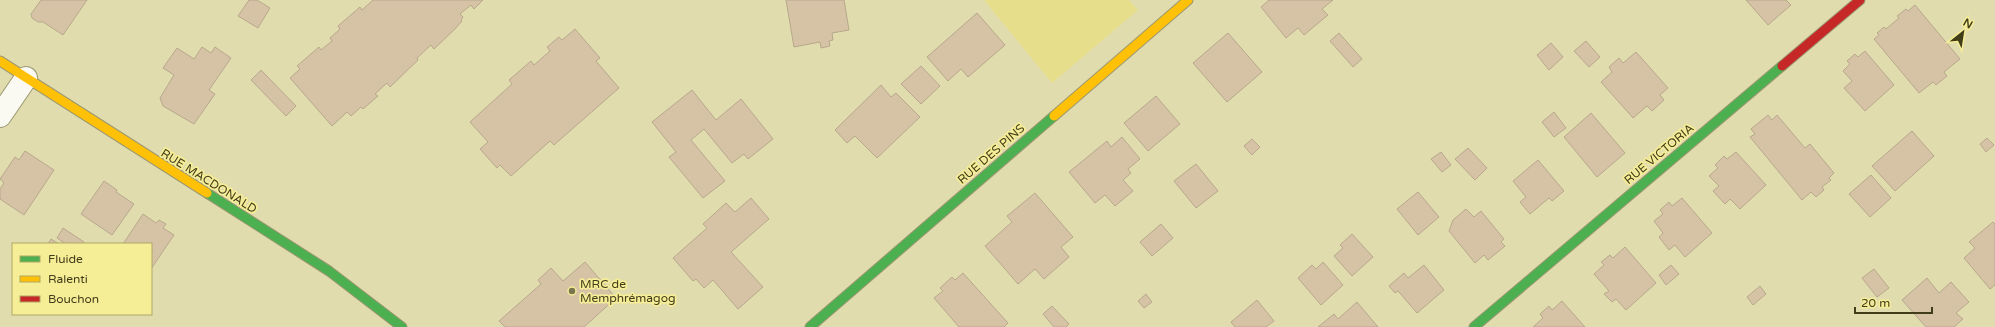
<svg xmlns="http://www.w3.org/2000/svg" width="1995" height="327" font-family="'Varela Round',sans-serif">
	<rect width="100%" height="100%" fill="#e0dcad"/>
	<path fill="#e7de8c" d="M984,0h145l9,10 -86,73z"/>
	<g fill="#d6c3a6" stroke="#b8a88c">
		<path d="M41,0h46l-24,35 -20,-13h-5l-6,-4 -1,-4z"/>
		<path d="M249,0h8l13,8 -12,20 -20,-12z"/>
		<path d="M373,0h110l-9,9 -3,-4 -11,9 3,3 -2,3 1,1 -7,8 -21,20 -3,-4 -14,13 1,2 -28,27 -3,-4 -12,11 3,2 -15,13 -2,-2 -10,9 -4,-4 -15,14 -42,-48 10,-9 -3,-3 22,-19 2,3 11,-9 -2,-3 10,-9 -2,-3 22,-19 2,3z"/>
		<path d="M786,0h58l5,30 -17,3 1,7 -4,1 1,5 -9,2 -1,-6 -26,5z"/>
		<path d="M1269,0h64l-11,9 6,6 -24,20 -6,-7 -12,10 -25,-31z"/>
		<path d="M1746,0h40l5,5 -23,20z"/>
		<path d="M1915,5l45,54 -16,13 3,4 -11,9 -3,-3 -14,11 -45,-54 5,-4 -2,-2 7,-6 2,2 13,-11 -2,-2 9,-7 2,2z"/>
		<path d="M977,13l28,32 -37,32 -7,-8 -13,12 -21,-24z"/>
		<path d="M575,29l25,29 -4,3 23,27 -65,57 -4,-4 -39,35 -11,-11 -3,3 -17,-19 8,-7 -18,-20 42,-38 -3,-4 22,-19 3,4 16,-14 -3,-4 12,-10 3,3z"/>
		<path d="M1228,33l34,39 -35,30 -34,-39z"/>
		<path d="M1339,33l23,26 -9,8 -23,-26z"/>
		<path d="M1586,41l14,16 -11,10 -15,-16z"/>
		<path d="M1551,43l12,14 -14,13 -12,-15z"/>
		<path d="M202,47l9,6 4,-6 16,11 -22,32 6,4 -21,30 -31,-18 -3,-8 14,-23 -11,-7 14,-20 17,11z"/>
		<path d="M1865,51l29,34 -29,26 -21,-23 8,-7 -9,-10 7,-7 -3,-3 8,-7 3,3z"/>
		<path d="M1636,52l32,36 -8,7 4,5 -12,11 -5,-5 -14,12 -32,-36 11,-10 -3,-5 10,-9 4,5z"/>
		<path d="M921,66l19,20 -19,18 -20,-20z"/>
		<path d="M261,70l35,36 -10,10 -35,-36z"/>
		<path d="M881,85l10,12 5,-4 24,24 -43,41 -22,-22 -8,7 -12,-13z"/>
		<path d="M692,90l24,30 25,-21 32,40 -25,20 -4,-5 -12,9 -28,-34 -13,11 34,41 -22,17 -34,-41 7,-5 -24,-30z"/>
		<path d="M1156,96l24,28 -32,27 -24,-28z"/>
		<path d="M1554,112l12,16 -12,9 -12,-15z"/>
		<path d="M1591,113l34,40 -28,24 -33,-40z"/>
		<path d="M1768,115l4,5 5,-5 28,33 5,-4 24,29 -5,5 2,2 -9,7 2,3 -8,7 -5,-5 -9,8 -52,-63 5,-3 -4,-5z"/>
		<path d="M1912,131l22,25 -39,35 -23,-25z"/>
		<path d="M1122,137l18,22 -12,10 3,4 -8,7 10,11 -18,15 -10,-11 -10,8 -26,-31 38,-31 4,6z"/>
		<path d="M1987,138l7,7 -8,7 -6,-8z"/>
		<path d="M1252,139l8,8 -8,8 -8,-9z"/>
		<path d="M1468,148l19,20 -12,12 -20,-21z"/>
		<path d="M25,151l29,19 -30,45 -24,-16v-10l4,-6 -4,-4 15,-22 4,3z"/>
		<path d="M1441,152l10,13 -9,7 -11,-13z"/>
		<path d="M1736,152l30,33 -26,24 -10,-10 -5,5 -12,-13 6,-5 -10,-10 9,-8 -3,-3 9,-9 3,3z"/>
		<path d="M1538,160l26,31 -12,10 -3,-3 -19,16 -10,-12 6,-5 -13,-16z"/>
		<path d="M1196,164l22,27 -22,17 -22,-27z"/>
		<path d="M1871,175l20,23 -21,19 -21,-23z"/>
		<path d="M104,181l13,9 -1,2 18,12 -22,31 -31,-21z"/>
		<path d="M1418,192l21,25 -21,18 -21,-26z"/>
		<path d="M1035,193l38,44 -12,10 8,10 -25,22 -9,-10 -17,15 -33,-38 27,-24 -5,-6z"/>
		<path d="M751,198l18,21 -38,33 32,35 -25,22 -25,-29 -9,8 -8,-9 -3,2 -20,-23 34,-30 -4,-4 23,-21 9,9z"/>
		<path d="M1682,198l30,35 -27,24 -10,-12 -6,5 -10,-13 4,-4 -9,-12 9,-7 -3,-4 9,-8 3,4z"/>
		<path d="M1466,209l8,8 7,-6 23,28 -3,3 4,4 -17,14 -4,-5 -9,8 -26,-32 4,-11z"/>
		<path d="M143,214l13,9 3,-3 7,4 -3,4 11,7 -23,34v-25h-28z"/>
		<path d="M1993,222l2,2v61l-5,4 -26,-31 11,-10 -6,-6z"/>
		<path d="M1161,224l12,14 -21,18 -12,-14z"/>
		<path d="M63,228l21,14 -1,2h-17l-9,-6z"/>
		<path d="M1352,234l21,23 -21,19 -18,-20 9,-8 -3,-3z"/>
		<path d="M51,239l8,5h-11z"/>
		<path d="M1625,247l31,36 -30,27 -10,-11 -4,3 -8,-8 5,-3 -15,-17 10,-9 -3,-3 9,-7 3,3z"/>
		<path d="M585,262l31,36 -32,29h-79l-6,-6 42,-37 -3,-4 13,-12 12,13z"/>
		<path d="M1323,262l20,23 -22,20 -23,-27 14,-13 4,4z"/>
		<path d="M1424,265l20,25 -27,23 -19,-22 -3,2 -6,-7 15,-13 4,5z"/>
		<path d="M1671,265l8,9 -13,11 -7,-10z"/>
		<path d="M1874,269l15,19 -12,9 -15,-19z"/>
		<path d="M963,273l45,50 -4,4h-45l-25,-29 9,-7 -3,-3 12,-11 3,3z"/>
		<path d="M1927,278l12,15 12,-11 18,20 -13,11 7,6 -9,8h-28l-24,-27z"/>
		<path d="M1760,286l6,8 -13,11 -6,-8z"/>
		<path d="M1146,294l6,8 -8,6 -6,-7z"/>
		<path d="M1257,300l17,21 -8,6h-31l-4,-5z"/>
		<path d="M1562,301l23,26h-52l10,-9 -3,-4 9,-8 3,4z"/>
		<path d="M1357,302l21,25h-60l16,-13 4,5z"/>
		<path d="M1052,306l17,18 -3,3h-12l-11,-13z"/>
	</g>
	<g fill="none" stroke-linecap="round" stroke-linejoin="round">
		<g stroke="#9c9872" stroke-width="24">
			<path id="street" d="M0,116l26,-38"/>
		</g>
		<g stroke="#9c9872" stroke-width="11">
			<g id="fast">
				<path d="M207,193l122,78 73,56"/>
				<path d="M810,327l244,-211"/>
				<path d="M1474,327l308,-261"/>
			</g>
		</g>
		<g stroke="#9c9872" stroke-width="11">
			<g id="slow">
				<path d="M0,61l207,132"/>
				<path d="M1054,116l134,-116"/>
			</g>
		</g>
		<g stroke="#9c9872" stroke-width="11">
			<path id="jam" d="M1782,66l78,-66"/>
		</g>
		<use href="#street" stroke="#fafaf3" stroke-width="22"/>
		<use href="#fast" stroke="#4caf50" stroke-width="9"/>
		<use href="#slow" stroke="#ffc107" stroke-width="9"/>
		<use href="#jam" stroke="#c62828" stroke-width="9"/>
	</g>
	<circle fill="#79754d" stroke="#f6ed97" stroke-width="1.5" cx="572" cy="291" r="4"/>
	<g text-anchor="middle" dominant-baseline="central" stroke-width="3.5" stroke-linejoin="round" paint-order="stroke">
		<g font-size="12" fill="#413d19" stroke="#f6ed97">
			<text transform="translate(991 154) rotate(-41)">RUE DES PINS</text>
			<text transform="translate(1659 154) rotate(-40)">RUE VICTORIA</text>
			<text transform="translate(209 181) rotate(32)">RUE MACDONALD</text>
		</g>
		<g font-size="12" fill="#413d19" stroke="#f6ed97" text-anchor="start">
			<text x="580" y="284">MRC de<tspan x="580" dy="14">Memphrémagog</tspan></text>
		</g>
	</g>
	<rect x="12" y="243" width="140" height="72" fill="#f6ed97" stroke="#aea765"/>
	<rect x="20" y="256" width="20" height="6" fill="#4caf50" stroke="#aea765"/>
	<text x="48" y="263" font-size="12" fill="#413d19">Fluide</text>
	<rect x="20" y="276" width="20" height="6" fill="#ffc107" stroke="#aea765"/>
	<text x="48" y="283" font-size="12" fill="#413d19">Ralenti</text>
	<rect x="20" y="296" width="20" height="6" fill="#c62828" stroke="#aea765"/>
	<text x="48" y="303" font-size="12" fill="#413d19">Bouchon</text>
	<g transform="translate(1963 32) rotate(30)" stroke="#f6ed97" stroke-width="3" paint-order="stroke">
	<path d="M0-3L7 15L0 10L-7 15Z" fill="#413d19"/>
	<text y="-6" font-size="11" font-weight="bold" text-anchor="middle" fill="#413d19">N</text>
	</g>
	<path d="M1855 307v6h77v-6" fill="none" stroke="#413d19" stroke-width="2"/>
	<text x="1861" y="307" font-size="12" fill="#413d19" stroke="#f6ed97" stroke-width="3" paint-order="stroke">20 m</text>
</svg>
